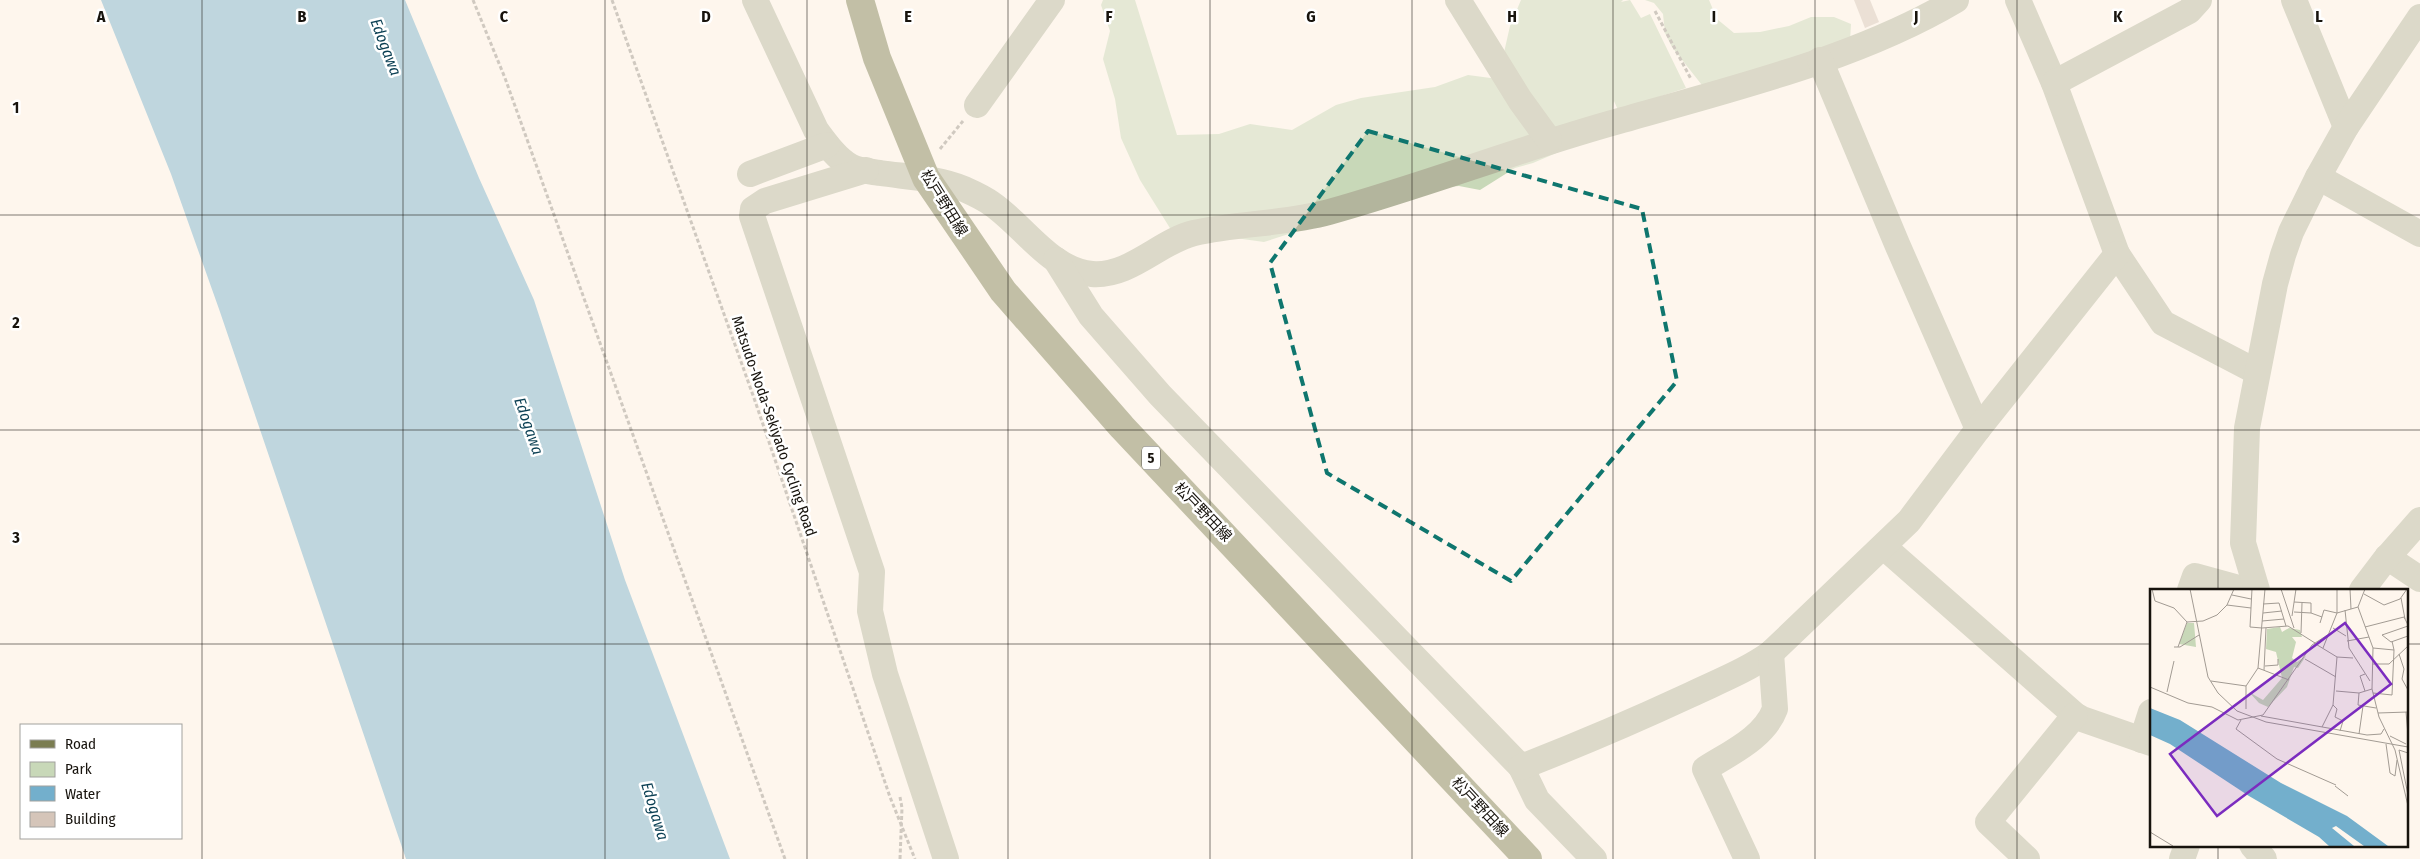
<svg xmlns="http://www.w3.org/2000/svg" width="2420" height="859" font-family="'Fira Sans Condensed','Noto Sans JP',sans-serif">
	<rect width="100%" height="100%" fill="#fef6ed"/>
	<g fill="#c8d8b8">
		<path d="M1103,0h32l42,135 42,-1 31,-10 42,6 44,-25 25,-7 74,-11 33,-12 30,4 12,-53 11,-26h102l-2,2 9,-2 11,18 9,-4 36,74 -68,22 -4,-9 -1,8 -31,33 -49,21 -18,5 -35,22 -21,-4 -27,2 -168,54 -36,-5 -50,4 -38,-61 -19,-42 -6,-39 -12,-40 7,-28 -9,-26z"/>
		<path d="M1645,0h64l8,19 17,14 26,-1 29,-6 22,-9h23l17,7 -1,17 -145,48 -33,-42 -7,-14 -2,-19 -9,-11z"/>
	</g>
	<path fill="#73afcc" d="M101,0h304l74,178 55,122 91,280 105,279h-324l-187,-550 -48,-135z"/>
	<path fill="#d5c5b9" d="M1854,0h16l9,22 -14,6z"/>
	<g fill="none" stroke-linecap="round" stroke-linejoin="round">
		<g stroke="#99938b" stroke-width="3" stroke-dasharray="4 2.5" stroke-linecap="butt">
			<path d="M473,0l32,78 280,781"/>
			<path d="M612,0l143,401 135,396 25,62"/>
			<path d="M1655,11l36,68"/>
			<path d="M940,149l23,-28"/>
			<path d="M900,859l2,-51 -2,-11"/>
		</g>
		<g stroke="#b3b59d" stroke-width="26">
			<path d="M755,0l61,130c9,12 20,28 34,36 8,5 21,5 30,7 28,4 58,5 84,16 9,4 20,9 28,15 32,22 58,66 100,70 38,3 68,-33 102,-41 45,-10 91,-9 135,-21 97,-27 192,-64 290,-91 111,-32 238,-62 337,-121"/>
			<path d="M1458,0l62,100 29,40"/>
			<path d="M2018,0l36,83 63,171 46,69 94,49"/>
			<path d="M2294,0l52,127"/>
			<path d="M1820,60l77,184 81,185"/>
			<path d="M2054,83l135,-72 10,-11"/>
			<path d="M977,105l75,-105"/>
			<path d="M866,170l-101,31 -12,8 -1,7 120,356 -2,39 15,63 61,185"/>
			<path d="M750,174l77,-29"/>
			<path d="M2318,177l102,57"/>
			<path d="M1056,260l35,56 69,79 361,372 16,33 57,59"/>
			<path d="M1884,547l191,168 7,4 69,24"/>
			<path d="M2387,557l33,22"/>
			<path d="M2190,590l5,-14 51,14"/>
			<path d="M2257,590l-14,-47 4,-115 28,-144 8,-29 8,-23 27,-55 28,-50 74,-110"/>
			<path d="M2362,590l22,-29 36,-41"/>
			<path d="M2142,740l9,-28"/>
			<path d="M1521,767c57,-22 113,-46 169,-72 27,-13 56,-24 81,-42l138,-132 69,-92 139,-175"/>
			<path d="M2252,845l12,14"/>
			<path d="M1747,859l-42,-90c25,-16 59,-31 70,-60l-4,-56"/>
			<path d="M2027,859l-39,-37 87,-107"/>
			<path d="M2182,859l5,-14"/>
		</g>
		<path stroke="#7b7d51" stroke-width="28" d="M860,0l17,58 49,120 77,113 119,136 406,432"/>
	</g>
	<path d="M0 0H2420V859H0ZM1368,131l274,78 35,172 -166,200 -184,-108 -57,-210z" fill="#fef6ed" fill-opacity=".55" fill-rule="evenodd"/>
	<path fill="none" stroke="#0f766e" stroke-width="4" stroke-dasharray="10 6" stroke-linejoin="round" d="M1368,131l274,78 35,172 -166,200 -184,-108 -57,-210z"/>
	<path fill="none" stroke="#17130d" stroke-width="1" stroke-opacity="0.55" d="M202,0v859M403,0v859M605,0v859M807,0v859M1008,0v859M1210,0v859M1412,0v859M1613,0v859M1815,0v859M2017,0v859M2218,0v590M0,215h2420M0,430h2420M0,644h2151M2406,644h14M2218,845v14"/>
	<g text-anchor="middle" dominant-baseline="central" stroke-width="5" stroke-linejoin="round" paint-order="stroke">
		<rect fill="#fff" stroke="#5d5a56" stroke-width="1" x="1142" y="446.5" width="18" height="23" rx="4"/>
		<g font-size="14" font-weight="bold" fill="#17130d">
			<text x="1151" y="458">5</text>
		</g>
		<g font-size="15" fill="#17130d" stroke="#fff">
			<text transform="translate(944 203) rotate(58)">松戸野田線</text>
			<text transform="translate(774 426) rotate(71)">Matsudo-Noda-Sekiyado Cycling Road</text>
			<text transform="translate(1203 512) rotate(46)">松戸野田線</text>
			<text transform="translate(1480 807) rotate(47)">松戸野田線</text>
		</g>
		<g font-size="16" font-style="italic" fill="#0a3f53" stroke="#fff">
			<text transform="translate(386 47) rotate(69)">Edogawa</text>
			<text transform="translate(529 426) rotate(71)">Edogawa</text>
			<text transform="translate(655 811) rotate(73)">Edogawa</text>
		</g>
	</g>
	<g transform="translate(2150 589)">
		<rect width="258" height="258" fill="#fef6ed"/>
		<path d="M37,34h7l2,24 -17,-3zM130,38l2,5 7,-4 11,2 2,7h-10l4,5 -4,16 5,4 9,-6 -8,12 -4,-1 -7,20 -19,20 -9,-4 -10,-11 14,8 19,-22 -6,-26 -10,-3 1,-20z" fill="#c8d8b8"/>
		<path d="M0,119l30,12 101,63 66,33 41,30h-24l-28,-20 -4,2 22,18h-25l-10,-9 -70,-41 -79,-52 -20,-9z" fill="#73afcc"/>
		<path fill="none" stroke="#a29b93" stroke-width="1" d="M2,0l3,12 19,7 13,14 16,-1 14,-6 10,-10 7,-16M40,0l18,88 10,16 19,18 29,11 142,25M102,0l-2,38 12,1M115,0l-7,79 31,12M131,0l13,39M200,0l1,20M215,0l-7,18 15,41 -1,41 7,28 16,33 13,56M214,5l20,11 16,-6 7,-10M82,6l19,4M251,9l4,21M144,13l17,1v10l11,4M113,15l16,-1 7,23M77,16l24,3M195,21l4,38 21,33M144,23l17,1M113,24l19,-2M142,27l4,-27M112,32l22,-2M170,34l4,-13 13,3v-24M258,37l-26,9 9,7 17,-6M215,38l39,-10 4,8M112,39l26,-2 27,17M183,39l13,8M151,44l1,-30M197,52l22,-4M164,54l23,14 16,1M24,58h6l19,-12M28,58l9,-25M173,59l14,-35 21,-6M223,59l21,2 -2,-9M249,65l5,15 -2,10 6,11M155,70l31,18M223,75h16l19,-18M115,77l13,-1v-6M114,81l2,-42M215,85l-5,2 5,15M61,92l35,5M0,98l38,16 24,4 26,13 25,-5 49,-70 17,-11M186,102l23,2 13,-4M17,103l7,-31M209,104l-1,12 18,3M223,104l19,2 2,-45M183,116l4,4 -2,8 8,4 -3,10M96,120v-23l12,-18M256,123l2,23M228,124l30,-1M111,127l106,19 14,-1 3,-5M91,131l-5,9 41,30 59,26M172,138l11,-22 4,-48M209,145l4,-28M240,147l16,8M236,155l4,29 5,3 2,-16M258,164l-9,-3 9,45M185,197l13,10M0,243l23,14"/>
		<path fill="#7b2cbf" fill-opacity="0.15" stroke="#7b2cbf" stroke-width="2.5" d="M195,34l46,61 -174,132 -47,-62z"/>
		<rect width="258" height="258" fill="none" stroke="#17130d" stroke-width="2.5"/>
	</g>
	<g font-size="16" text-anchor="middle" font-weight="bold" fill="#17130d" stroke="#fff" stroke-width="5" stroke-linejoin="round" paint-order="stroke">
		<text x="101" y="22">A</text>
		<text x="302" y="22">B</text>
		<text x="504" y="22">C</text>
		<text x="706" y="22">D</text>
		<text x="908" y="22">E</text>
		<text x="1109" y="22">F</text>
		<text x="1311" y="22">G</text>
		<text x="1512" y="22">H</text>
		<text x="1714" y="22">I</text>
		<text x="1916" y="22">J</text>
		<text x="2118" y="22">K</text>
		<text x="2319" y="22">L</text>
		<text x="16" y="113">1</text>
		<text x="16" y="328">2</text>
		<text x="16" y="543">3</text>
	</g>
	<rect x="20" y="724" width="162" height="115" fill="#ffffff" stroke="#a2a19e"/>
	<rect x="30" y="740" width="25" height="8" fill="#7b7d51" stroke="#a2a19e"/>
	<text x="65" y="749" font-size="15" fill="#17130d">Road</text>
	<rect x="30" y="762" width="25" height="15" fill="#c8d8b8" stroke="#a2a19e"/>
	<text x="65" y="774" font-size="15" fill="#17130d">Park</text>
	<rect x="30" y="786" width="25" height="15" fill="#73afcc" stroke="#a2a19e"/>
	<text x="65" y="799" font-size="15" fill="#17130d">Water</text>
	<rect x="30" y="812" width="25" height="15" fill="#d5c5b9" stroke="#a2a19e"/>
	<text x="65" y="824" font-size="15" fill="#17130d">Building</text>
</svg>
